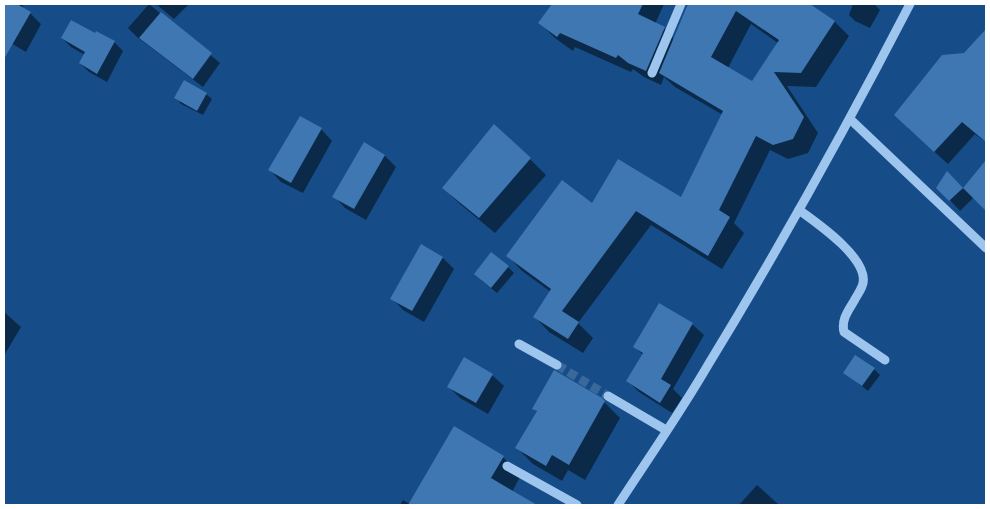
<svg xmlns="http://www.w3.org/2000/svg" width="990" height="509" font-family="Poppins,sans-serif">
	<rect width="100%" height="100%" fill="#164d89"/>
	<g fill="#0007" fill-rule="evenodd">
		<path d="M4,4h20l-2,4 8,5 11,11 -15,28 -22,-13z"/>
		<path d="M149,4l71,59 -17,24 -66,-50 -9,-9z"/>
		<path d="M156,4h33l-15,15z"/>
		<path d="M592,4h72l-9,20 9,4 10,11 15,-35h119l27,18 14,14 -33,51 -29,-1 31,47 -10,20 -20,6 -18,-9 -36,73 10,10 -22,36 -71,-44 -73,98 15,15 -10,15 -34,-21 -14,-15 16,-25 -29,-21 -14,-15 84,-52 89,-5 42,-84 -48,-28 -11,-10 -3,8 -17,-8 -11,-8 -2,3 -56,-25 -2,4 -18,-13 -15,-15 41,4zM751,24l27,19 -26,39 -24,-14z"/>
		<path d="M853,4h21l6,6 -10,18 -15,-7 -6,-6z"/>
		<path d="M986,31v106l-3,3 -8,-6 -27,30 -40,-36 57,-74z"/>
		<path d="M62,38l52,4 9,9 -16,31 -18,-10 -9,-9 5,-8 -14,-8z"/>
		<path d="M206,94l6,5 -9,16 -22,-11 -5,-6z"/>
		<path d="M321,129l11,12 -29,52 -22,-11 -11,-12z"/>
		<path d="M364,144l21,12 11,11 -30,53 -21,-12 -11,-12z"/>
		<path d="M530,159l16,16 -51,58 -35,-29 -17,-16z"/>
		<path d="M986,162v47l-12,-12 -14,14 -22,-24 9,-14 16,16z"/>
		<path d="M422,246l21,12 11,11 -30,53 -21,-12 -11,-12z"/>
		<path d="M508,267l6,6 -17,20 -16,-13z"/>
		<path d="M4,312l17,15 -16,27h-1z"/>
		<path d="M692,324l12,11 -31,54 9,9 -10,15 -33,-21 -12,-12 16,-25 -8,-8z"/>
		<path d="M874,369l6,6 -12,16 -23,-18z"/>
		<path d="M492,375l12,11 -16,28 -28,-16 -11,-11z"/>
		<path d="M601,399l19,19 -35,62 -17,-10 -6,11 -29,-17 -16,-16 20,-36 -3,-4z"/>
		<path d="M503,457l18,18 -9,17 22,13h-134l3,-5 7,4z"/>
		<path d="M757,485l21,19 1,1h-40z"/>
	</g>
	<g fill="#3f77b2" fill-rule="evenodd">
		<path d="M4,4h13l14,8 -27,47z"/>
		<path d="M552,4h91l-5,10 27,13 -19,44 -18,-8 -10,-8 -2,3 -56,-25 -3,4 -19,-14z"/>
		<path d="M688,4h122l25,17 -34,52 -27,-1 30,45 -11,22 -20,6 -17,-9 -37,74 11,7 -22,39 -72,-45 -74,100 17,11 -11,17 -35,-22 18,-28 -45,-33 56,-76 30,23 26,-44 63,38 42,-86 -64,-38zM736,11l43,29 -27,41 -41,-24z"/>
		<path d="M161,12l51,41 -19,26 -54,-41z"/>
		<path d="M71,20l24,13 1,-2 19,10 -18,33 -18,-11 6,-11 -24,-14z"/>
		<path d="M986,29v113l-24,-20 -28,30 -40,-37 48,-60 22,-2z"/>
		<path d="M184,80l23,13 -10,18 -23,-13z"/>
		<path d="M300,116l22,12 -31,55 -23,-13z"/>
		<path d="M494,124l37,34 -52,60 -37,-30z"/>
		<path d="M364,142l21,13 -31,54 -22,-12z"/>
		<path d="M986,160v51l-23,-23z"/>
		<path d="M947,171l16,17 -14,13 -13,-13z"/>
		<path d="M421,244l22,13 -31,54 -22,-12z"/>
		<path d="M491,252l18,14 -18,22 -17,-14z"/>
		<path d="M659,303l34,20 -32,56 10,6 -11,18 -34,-22 17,-28 -10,-6z"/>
		<path d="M855,355l20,13 -13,18 -19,-13z"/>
		<path d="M464,357l29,17 -17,29 -29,-16z"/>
		<path d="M554,370l48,28 3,3 -36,64 -17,-10 -6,11 -31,-18 22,-37 -5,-2z"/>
		<path d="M454,426l50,30 -13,22 46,27h-129z"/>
	</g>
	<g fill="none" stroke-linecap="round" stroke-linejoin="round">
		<path stroke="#39689b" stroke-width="9" stroke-dasharray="9 4.5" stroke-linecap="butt" d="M557,365l51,31"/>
		<g stroke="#9ec5ee" stroke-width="9">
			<path d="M652,73l29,-69"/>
			<path d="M850,119l136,129"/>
			<path d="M799,210c18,13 69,48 64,73 -1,6 -6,12 -9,18 -6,10 -13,19 -10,31l41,28"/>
			<path d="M519,344l38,21"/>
			<path d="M608,396l58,34"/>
			<path d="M507,466l70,39"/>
			<path d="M618,505c30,-46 62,-92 90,-140 72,-118 139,-239 202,-361"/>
		</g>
	</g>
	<rect width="990" height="509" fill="none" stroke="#ffffff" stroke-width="10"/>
</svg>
